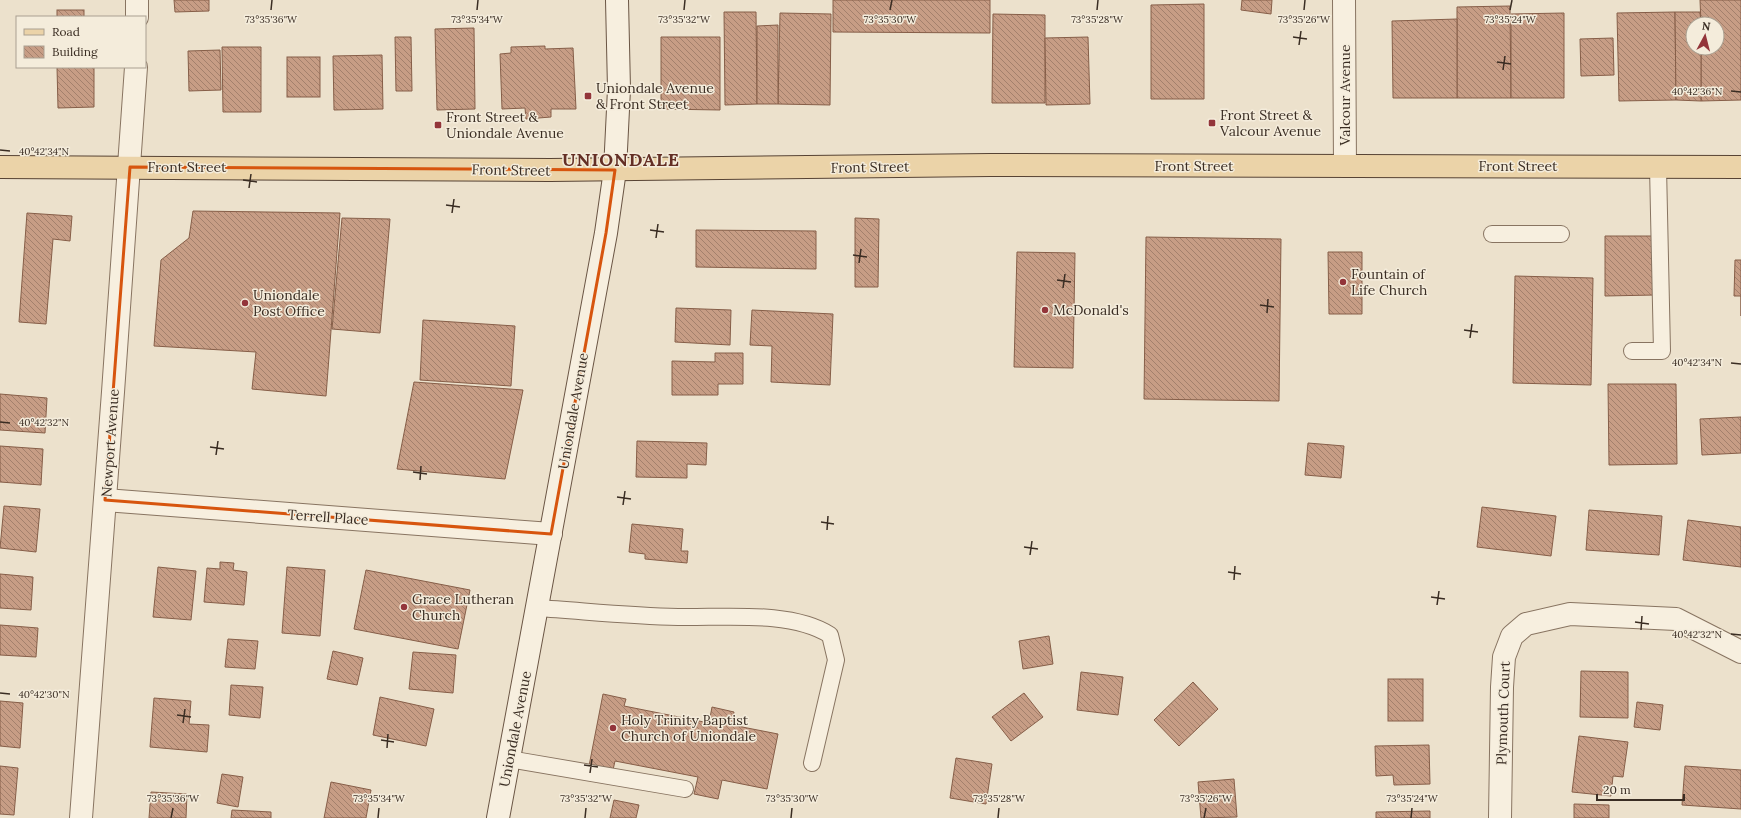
<svg xmlns="http://www.w3.org/2000/svg" width="1741" height="818" font-family="Lora,serif">
	<defs>
		<pattern id="building-back-hatch" width="6" height="6" patternUnits="userSpaceOnUse"><rect width="6" height="6" fill="#c79d85"/><path d="M-1 5l2 2M0 0l6 6M5-1l2 2" fill="none" stroke="#a3806c"/></pattern>
	</defs>
	<rect width="100%" height="100%" fill="#ece1cc"/>
	<g fill="url(#building-back-hatch)" stroke="#865e48">
		<path d="M174,0h35v11l-34,1z"/>
		<path d="M833,0h157v33l-157,-1z"/>
		<path d="M1242,0h30l-1,14 -30,-4z"/>
		<path d="M1700,0h41v100l-40,1v-53h16v-24h-16z"/>
		<path d="M1204,4v95h-53v-94z"/>
		<path d="M1510,6l1,92h-54v-91z"/>
		<rect x="57" y="10" width="27" height="7"/>
		<path d="M724,12h32l1,92 -32,1z"/>
		<path d="M1675,12l1,88 -57,1 -2,-88z"/>
		<path d="M1675,12h25l1,12h-8v24h8v53l-25,-1z"/>
		<path d="M780,13l51,1 -1,91 -52,-1z"/>
		<path d="M1564,13v85h-53v-84z"/>
		<path d="M993,14l52,1v88h-53z"/>
		<path d="M1457,19v79h-64l-1,-77z"/>
		<path d="M778,25v79h-21v-78z"/>
		<path d="M474,28l1,81 -38,1 -2,-81z"/>
		<path d="M395,37h16l1,54h-16z"/>
		<path d="M661,37h59v73l-59,-1z"/>
		<path d="M1088,37l2,67 -44,1 -1,-67z"/>
		<path d="M1613,38l1,37 -33,1 -1,-37z"/>
		<path d="M545,46v3l28,-1 3,61h-25v8l-25,2 -1,-11 -23,1 -2,-55 11,-1v-6z"/>
		<path d="M222,47h39v65h-38z"/>
		<path d="M220,50l1,40 -32,1 -1,-40z"/>
		<path d="M382,55l1,54 -49,1 -1,-54z"/>
		<rect x="287" y="57" width="33" height="40"/>
		<path d="M57,67h37v40l-36,1z"/>
		<path d="M193,211l147,2 -14,183 -74,-7 4,-37 -102,-6 7,-86 28,-22z"/>
		<path d="M27,213l45,3 -2,25 -17,-2 -7,85 -27,-2z"/>
		<path d="M342,218l48,1 -10,114 -48,-4z"/>
		<path d="M855,218l24,1 -1,68h-23z"/>
		<path d="M696,230l120,1v38l-120,-2z"/>
		<path d="M1605,236h50v59l-50,1z"/>
		<path d="M1146,237l135,2 -2,162 -135,-2z"/>
		<path d="M1017,252l58,1 -2,115 -59,-1z"/>
		<path d="M1328,252h34v62h-33z"/>
		<path d="M1735,260h6v56v-20h-7z"/>
		<path d="M1515,276l78,2 -2,107 -78,-2z"/>
		<path d="M676,308l55,2 -1,35 -55,-3z"/>
		<path d="M752,310l81,4 -3,71 -59,-3 1,-36 -22,-1z"/>
		<path d="M423,320l92,6 -4,60 -91,-6z"/>
		<path d="M715,353h28v31h-25v11h-46v-34l43,1z"/>
		<path d="M414,382l109,8 -18,89 -108,-10z"/>
		<path d="M1608,384h68l1,80 -68,1z"/>
		<path d="M0,394l47,4 -2,35 -45,-3z"/>
		<path d="M1741,417v36l-39,2 -2,-36z"/>
		<path d="M637,441l70,2 -1,22 -19,-1v14l-51,-1z"/>
		<path d="M1308,443l36,3 -3,32 -36,-3z"/>
		<path d="M0,446l43,3 -2,36 -41,-3z"/>
		<path d="M4,506l36,3 -4,43 -36,-4z"/>
		<path d="M1482,507l74,9 -5,40 -74,-9z"/>
		<path d="M1589,510l73,6 -3,39 -73,-5z"/>
		<path d="M1688,520l53,7v40l-58,-7z"/>
		<path d="M632,524l51,5 -2,22h7l-1,12 -42,-4v-5l-16,-2z"/>
		<path d="M220,562l14,1 -1,7 14,2 -3,33 -40,-3 3,-34 13,1z"/>
		<path d="M158,567l38,4 -5,49 -38,-3z"/>
		<path d="M287,567l38,3 -5,66 -38,-3z"/>
		<path d="M366,570l104,20 -12,59 -104,-20z"/>
		<path d="M0,574l33,3 -2,33 -31,-2z"/>
		<path d="M0,625l38,3 -2,29 -36,-2z"/>
		<path d="M1049,636l4,28 -30,5 -4,-28z"/>
		<path d="M228,639l30,2 -3,28 -30,-2z"/>
		<path d="M333,651l30,7 -6,27 -30,-6z"/>
		<path d="M413,652l43,3 -3,38 -44,-4z"/>
		<path d="M1581,671l47,1v46l-48,-1z"/>
		<path d="M1081,672l42,5 -5,38 -41,-5z"/>
		<rect x="1388" y="679" width="35" height="42"/>
		<path d="M1193,682l25,27 -39,37 -25,-26z"/>
		<path d="M231,685l32,2 -3,31 -31,-3z"/>
		<path d="M1024,693l19,24 -32,24 -19,-24z"/>
		<path d="M603,694l23,5 -2,7 85,17 3,-16 22,5 -2,13 46,9 -11,55 -45,-9 -4,19 -24,-5 4,-17 -83,-16 -2,9 -24,-4z"/>
		<path d="M380,697l54,12 -8,37 -53,-11z"/>
		<path d="M154,698l37,3 -2,23 20,1 -2,27 -57,-5z"/>
		<path d="M0,701l23,2 -3,45 -20,-2z"/>
		<path d="M1637,702l26,3 -3,25 -26,-3z"/>
		<path d="M1579,736l49,6 -5,35 -10,-1 -2,20 -39,-4z"/>
		<path d="M1429,745l1,39 -36,1 -1,-10 -17,1 -1,-30z"/>
		<path d="M956,758l36,6 -6,40 -36,-6z"/>
		<path d="M0,766l18,2 -4,47 -14,-1z"/>
		<path d="M1685,766l56,4v39l-59,-4z"/>
		<path d="M222,774l21,3 -5,30 -21,-4z"/>
		<path d="M1234,779l3,38 -36,1 -3,-36z"/>
		<path d="M331,782l40,8 -5,28h-42z"/>
		<path d="M151,792l36,2 -1,24h-37z"/>
		<path d="M614,800l25,5 -3,13h-26z"/>
		<path d="M1574,804l35,1v13h-35z"/>
		<path d="M232,810l39,2v6h-40z"/>
		<path d="M1430,811v7h-54v-6z"/>
	</g>
	<g fill="none" stroke-linecap="round" stroke-linejoin="round">
		<g stroke="#887461" stroke-width="18">
			<g id="service">
				<path d="M1492,234h69"/>
				<path d="M1632,351h30l-4,-184"/>
				<path d="M537,608c47,3 94,8 141,9 45,1 113,-7 152,18l6,25 -24,103"/>
				<path d="M509,759l176,30"/>
			</g>
		</g>
		<g stroke="#887461" stroke-width="24">
			<g id="minor">
				<path d="M137,0v17"/>
				<path d="M1344,0l1,166"/>
				<path d="M105,500l446,34"/>
				<path d="M81,818l32,-426 23,-325"/>
				<path d="M1500,818l2,-131 2,-30 8,-21 14,-12 44,-10 106,5 65,33"/>
			</g>
		</g>
		<g stroke="#6a5544" stroke-width="24">
			<path id="secondary" d="M498,818l108,-585 9,-63 4,-81 -2,-89"/>
		</g>
		<g stroke="#574334" stroke-width="24">
			<path id="primary" d="M0,167l550,3 440,-5 751,2"/>
		</g>
		<use href="#service" stroke="#f7efdf" stroke-width="16"/>
		<use href="#minor" stroke="#f7efdf" stroke-width="22"/>
		<use href="#secondary" stroke="#f7efdf" stroke-width="22"/>
		<use href="#primary" stroke="#ebd3a8" stroke-width="22"/>
	</g>
	<path fill="none" stroke="#d7550e" stroke-width="3" stroke-linejoin="round" d="M130,167l485,3 -9,63 -55,301 -446,-34z"/>
	<path fill="none" stroke="#3a2d23" stroke-width="1.5" d="M271,10l1,-10M477,10l1,-10M684,10l1,-10M890,10l2,-10M1097,10l1,-10M1304,10l1,-10M1510,10l2,-10M1293,37l14,2M1299,45l2,-14M1497,62l14,2M1503,70l2,-14M1731,91l10,1M0,150l10,1M243,180l14,2M249,188l2,-14M446,205l14,2M452,213l2,-14M650,230l14,2M656,238l2,-14M853,255l14,2M859,263l2,-14M1057,280l14,2M1063,288l2,-14M1260,305l14,2M1267,313l1,-14M1464,330l14,2M1470,338l2,-14M1731,363l10,1M0,422l10,1M210,447l14,2M216,455l2,-14M413,472l14,2M420,480l1,-14M617,497l14,2M623,505l2,-14M821,522l13,2M827,530l1,-14M1024,547l14,2M1030,555l2,-14M1228,572l13,2M1234,580l1,-14M1431,597l14,2M1437,605l2,-14M1635,622l14,2M1641,630l1,-14M1731,634l10,1M0,693l10,1M177,715l14,2M183,723l2,-14M381,740l13,2M387,748l1,-14M584,765l14,2M590,773l2,-14M171,818l2,-10M378,818l1,-10M585,818l1,-10M791,818l1,-10M998,818l1,-10M1204,818l2,-10M1411,818l1,-10"/>
	<g fill="#93353a" stroke="#f4ecdb" stroke-width="1.5">
		<rect x="584" y="92" width="8" height="8" rx="2"/>
		<rect x="1208" y="119" width="8" height="8" rx="2"/>
		<rect x="434" y="121" width="8" height="8" rx="2"/>
		<circle cx="1343" cy="282" r="4"/>
		<circle cx="245" cy="303" r="4"/>
		<circle cx="1045" cy="310" r="4"/>
		<circle cx="404" cy="607" r="4"/>
		<circle cx="613" cy="728" r="4"/>
	</g>
	<g text-anchor="middle" dominant-baseline="central" stroke-width="3" stroke-linejoin="round" paint-order="stroke">
		<g font-size="14" fill="#3a2d23" stroke="#f4ecdb" text-anchor="start">
			<text x="596" y="88">Uniondale Avenue<tspan x="596" dy="16">&amp; Front Street</tspan></text>
			<text x="1220" y="115">Front Street &amp;<tspan x="1220" dy="16">Valcour Avenue</tspan></text>
			<text x="446" y="117">Front Street &amp;<tspan x="446" dy="16">Uniondale Avenue</tspan></text>
			<text x="1351" y="274">Fountain of<tspan x="1351" dy="16">Life Church</tspan></text>
			<text x="253" y="295">Uniondale<tspan x="253" dy="16">Post Office</tspan></text>
			<text x="1053" y="310">McDonald's</text>
			<text x="412" y="599">Grace Lutheran<tspan x="412" dy="16">Church</tspan></text>
			<text x="621" y="720">Holy Trinity Baptist<tspan x="621" dy="16">Church of Uniondale</tspan></text>
		</g>
		<g font-size="14" fill="#3a2d23" stroke="#f4ecdb">
			<text transform="translate(1345 95) rotate(-90)">Valcour Avenue</text>
			<text x="1194" y="166">Front Street</text>
			<text x="1518" y="166">Front Street</text>
			<text x="187" y="167">Front Street</text>
			<text transform="translate(870 167) rotate(-1)">Front Street</text>
			<text transform="translate(511 170) rotate(1)">Front Street</text>
			<text transform="translate(573 411) rotate(-80)">Uniondale Avenue</text>
			<text transform="translate(110 443) rotate(-86)">Newport Avenue</text>
			<text transform="translate(328 517) rotate(4)">Terrell Place</text>
			<text transform="translate(1503 713) rotate(-88)">Plymouth Court</text>
			<text transform="translate(515 729) rotate(-79)">Uniondale Avenue</text>
		</g>
		<g font-size="18" font-weight="bold" letter-spacing="1" fill="#642f25" stroke="#f4ecdb">
			<text x="621" y="159">UNIONDALE</text>
		</g>
	</g>
	<g font-size="10" text-anchor="middle" fill="#3a2d23" stroke="#f4ecdb" stroke-width="3" stroke-linejoin="round" paint-order="stroke">
		<text x="1097" y="23">73°35'28"W</text>
		<text x="271" y="23">73°35'36"W</text>
		<text x="477" y="23">73°35'34"W</text>
		<text x="684" y="23">73°35'32"W</text>
		<text x="890" y="23">73°35'30"W</text>
		<text x="1304" y="23">73°35'26"W</text>
		<text x="1510" y="23">73°35'24"W</text>
		<text x="1697" y="95">40°42'36"N</text>
		<text x="44" y="155">40°42'34"N</text>
		<text x="1697" y="366">40°42'34"N</text>
		<text x="44" y="426">40°42'32"N</text>
		<text x="1697" y="638">40°42'32"N</text>
		<text x="44" y="698">40°42'30"N</text>
		<text x="173" y="802">73°35'36"W</text>
		<text x="379" y="802">73°35'34"W</text>
		<text x="586" y="802">73°35'32"W</text>
		<text x="792" y="802">73°35'30"W</text>
		<text x="999" y="802">73°35'28"W</text>
		<text x="1206" y="802">73°35'26"W</text>
		<text x="1412" y="802">73°35'24"W</text>
	</g>
	<rect x="16" y="16" width="130" height="52" fill="#f4ecdb" stroke="#aaa091"/>
	<rect x="24" y="29" width="20" height="6" fill="#ebd3a8" stroke="#aaa091"/>
	<text x="52" y="36" font-size="12" fill="#3a2d23">Road</text>
	<rect x="24" y="46" width="20" height="12" fill="url(#building-back-hatch)" stroke="#aaa091"/>
	<text x="52" y="56" font-size="12" fill="#3a2d23">Building</text>
	<g transform="translate(1705 36) rotate(7)"><circle r="19" fill="#f4ecdb" stroke="#aaa091"/>
	<path d="M0-3L7 15L0 10L-7 15Z" fill="#93353a"/>
	<text y="-6" font-size="11" font-weight="bold" text-anchor="middle" fill="#3a2d23">N</text>
	</g>
	<path d="M1597 794v6h87v-6" fill="none" stroke="#3a2d23" stroke-width="2"/>
	<text x="1603" y="794" font-size="12" fill="#3a2d23" stroke="#f4ecdb" stroke-width="3" paint-order="stroke">20 m</text>
</svg>
